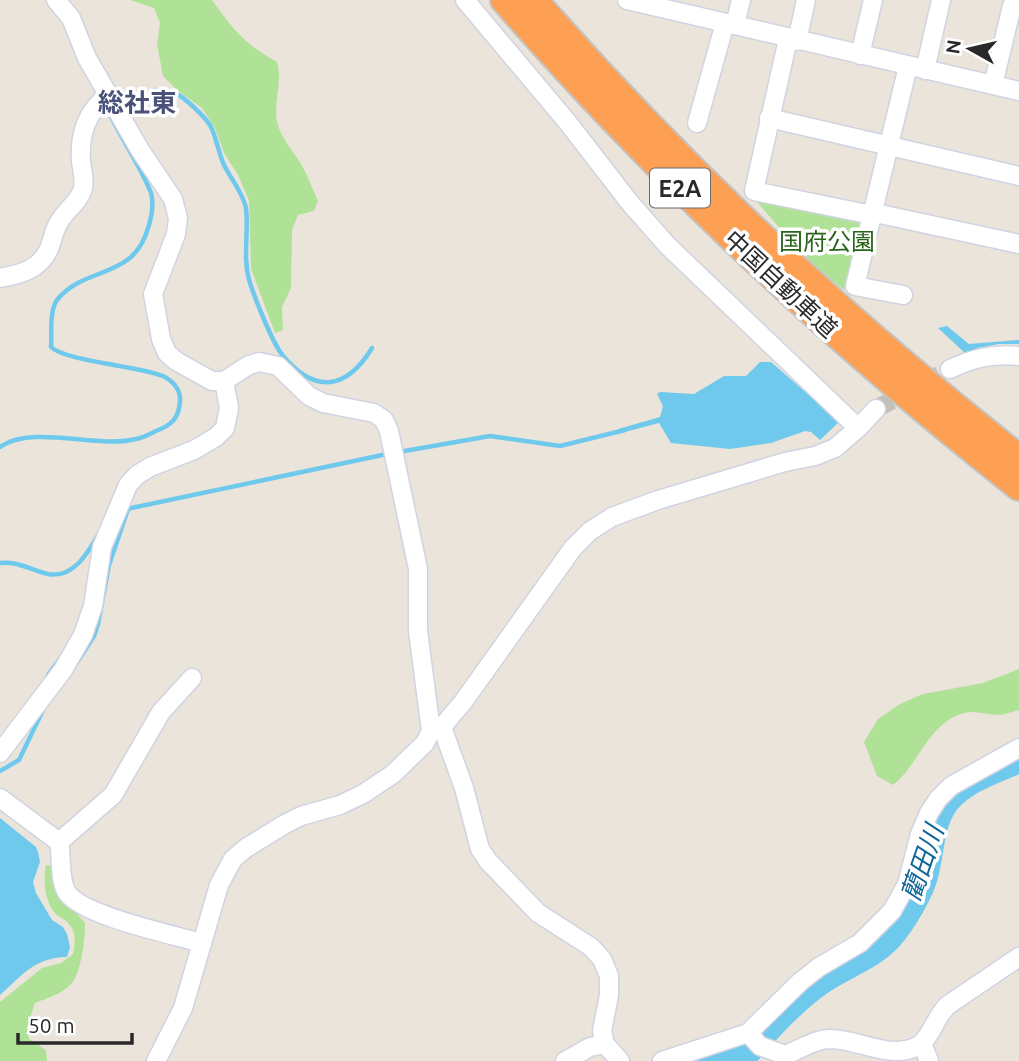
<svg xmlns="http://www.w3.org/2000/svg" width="1019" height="1061" font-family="Ubuntu,'Noto Sans JP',sans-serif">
	<rect width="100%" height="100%" fill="#ebe4db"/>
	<g fill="#afe297">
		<path d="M130,0h82c22,31 32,43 65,62 6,20 -4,39 0,60 4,16 14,26 22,39 8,12 13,27 19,40l-4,10 -16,4 -6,15 -1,58 -9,19 1,23 -8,3 -24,-64 -2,-68 -11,-26 -14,-22 -9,-25 -13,-20 -25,-18 -14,-14 -6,-32 3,-21 -6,-15z"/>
		<path d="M750,194l111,27 -17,69c-37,-27 -64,-62 -94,-96z"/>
		<path d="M1019,669v41c-7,2 -14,5 -21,5 -11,0 -23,-5 -33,-2 -36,8 -45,51 -72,72l-16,-9 -13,-34 14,-23 22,-15 23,-10 60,-11z"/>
		<path d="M46,865l5,1 8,26 26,31c0,16 -3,43 -11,57 -8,13 -27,18 -39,23l-8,25 2,11 17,11 1,11h-47v-59l42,-34 19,-5 12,-9c2,-11 4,-22 -5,-31 -3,-4 -10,-6 -13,-10 -11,-13 -12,-33 -9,-48z"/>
	</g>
	<g fill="#6ec9ed">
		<path d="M947,326l22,18 50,-4v4h-20l-22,4 -1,4 -10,2 -28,-26z"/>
		<path d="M760,362h11l63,55 4,6 -18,17 -9,-8 -6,-1 -34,12 -41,6 -59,-6 -12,-20 -38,10 -3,-4 42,-12 3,-11 -6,-12 3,-2 34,2 30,-18h22z"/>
		<path d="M0,818l36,29 2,5 2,10 -7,20 3,11 16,27 11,7 4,7 3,13 -3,10c-34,1 -44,18 -67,38z"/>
	</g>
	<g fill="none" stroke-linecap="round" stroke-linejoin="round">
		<g stroke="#6ec9ed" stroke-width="4.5">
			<path d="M154,90c5,1 11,0 16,1 11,2 38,28 42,38 5,12 7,25 12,36 7,14 19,28 22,43 3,25 -4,50 4,75 6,18 22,59 33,73 33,39 64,33 89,-8"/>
			<path d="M0,447c32,-23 98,2 136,-8 7,-1 14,-5 20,-8 16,-6 23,-13 24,-30 1,-11 -7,-20 -17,-25 -24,-10 -98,-15 -112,-29 1,-13 -2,-36 6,-47 29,-36 77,-18 92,-75 3,-10 5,-21 2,-32 -8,-22 -29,-54 -40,-76"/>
			<path d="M399,452l91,-16 70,10 65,-16"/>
			<path d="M122,510l265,-56"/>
			<path d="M0,563c19,-2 30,7 48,11 26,5 41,-23 52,-42"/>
			<path d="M76,664l18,-28 4,-12 11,-59 19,-56"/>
			<path d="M48,675l14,-19"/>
			<path d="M0,771l19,-11 25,-52"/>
		</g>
		<g stroke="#6ec9ed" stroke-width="28">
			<path d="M691,1061l27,-3 9,3"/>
			<path d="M739,1061c25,-29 52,-60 83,-81 22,-15 50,-24 67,-43 13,-15 32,-46 36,-65 6,-24 5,-50 21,-71 18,-22 48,-31 73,-42"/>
		</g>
		<path stroke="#c4bfb7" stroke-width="18" stroke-dasharray="18 9" stroke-linecap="butt" d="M876,409l74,-40"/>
		<g stroke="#d0d3e2" stroke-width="21">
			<g id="minor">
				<path d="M56,0l15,18 16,40 53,92 33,49 5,19 -2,16 -23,60 8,45 6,14 9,8 36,20h12l25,-16 10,-3 19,4 31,30 14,7 51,10 10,7 5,11 29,138v62l13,100 -6,12 -32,31 -30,20 -23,11 -39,11 -16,8 -39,24 -13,11 -14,26 -36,123 -27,53"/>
				<path d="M465,0l104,124 61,79 37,42 191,183"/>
				<path d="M627,0l392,91"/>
				<path d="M735,25l6,-25"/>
				<path d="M788,39l-34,152 118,24 8,-1 139,30"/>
				<path d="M797,41l9,-41"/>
				<path d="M860,55l13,-55"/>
				<path d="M925,70l16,-70"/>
				<path d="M993,85l19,-79 7,1"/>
				<path d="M769,118l250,58"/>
				<path d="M697,123l28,-100"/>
				<path d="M0,278c21,-4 39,-8 49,-29 4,-10 5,-21 12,-30 7,-11 19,-18 22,-31 2,-9 -1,-18 -2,-27 -2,-26 6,-51 28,-66"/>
				<path d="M903,295l-48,-9 53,-220"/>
				<path d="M950,369c23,-11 44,-16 69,-13"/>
				<path d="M442,727l22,61 16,61 8,12 50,52 53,34 11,12 7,17v19l-7,36 3,13 15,17"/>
				<path d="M431,731l11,-4 21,-25 110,-154 17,-17 22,-14 46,-17 127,-38 30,-6 20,-8 23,-20 18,-19"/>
				<path d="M0,753l63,-83 20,-35 10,-29 9,-59 26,-62 9,-10 13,-8 44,-17 22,-13 9,-9 4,-20 -5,-27"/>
				<path d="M0,798l59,44c3,16 0,35 7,49 12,24 108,44 136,52"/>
				<path d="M59,842l54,-47 48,-83 31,-34"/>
				<path d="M748,1033l12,13 25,9c15,-5 29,-16 46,-16 31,1 60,22 89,6 12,-10 16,-29 28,-40l71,-48"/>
				<path d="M922,1043l7,18"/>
				<path d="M565,1061l25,-14 15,-3"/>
				<path d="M662,1061l86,-28 52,-51 19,-15 41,-24 32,-32 15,-27 13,-50 9,-21 9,-14 13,-13 68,-38"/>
			</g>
		</g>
		<g stroke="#c3c3c3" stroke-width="30">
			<g id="highway">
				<path d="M504,0c156,179 329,340 515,487"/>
				<path d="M534,0c147,168 310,320 485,458"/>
			</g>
		</g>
		<use href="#minor" stroke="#fff" stroke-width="18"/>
		<use href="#highway" stroke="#fda054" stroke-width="26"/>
	</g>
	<g text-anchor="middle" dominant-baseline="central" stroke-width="7" stroke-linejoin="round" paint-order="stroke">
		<rect fill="#fff" stroke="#696969" stroke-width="2" x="650" y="168.5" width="60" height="39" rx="5"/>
		<g font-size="23" font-weight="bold" fill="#292929">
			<text x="680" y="188">E2A</text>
		</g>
		<g font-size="24" fill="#28651a" stroke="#fff">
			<text x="827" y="241">国府公園</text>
		</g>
		<g font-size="24" fill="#292929" stroke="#fff">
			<text transform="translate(781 284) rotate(43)">中国自動車道</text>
		</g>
		<g font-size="26" font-weight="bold" fill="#4a5279" stroke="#fff">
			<text x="137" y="102">総社東</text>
		</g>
		<g font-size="26" font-style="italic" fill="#0e6698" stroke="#fff">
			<text transform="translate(922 863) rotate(-71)">藺田川</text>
		</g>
	</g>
	<g transform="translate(970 49) rotate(278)" stroke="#ffffff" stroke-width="5" paint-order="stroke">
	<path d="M0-5L12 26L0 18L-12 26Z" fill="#292929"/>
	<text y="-10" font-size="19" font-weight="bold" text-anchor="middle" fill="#292929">N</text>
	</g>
	<path d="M18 1033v10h114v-10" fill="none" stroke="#292929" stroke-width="3.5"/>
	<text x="28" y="1033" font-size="21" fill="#292929" stroke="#ffffff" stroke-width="5" paint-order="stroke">50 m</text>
</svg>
